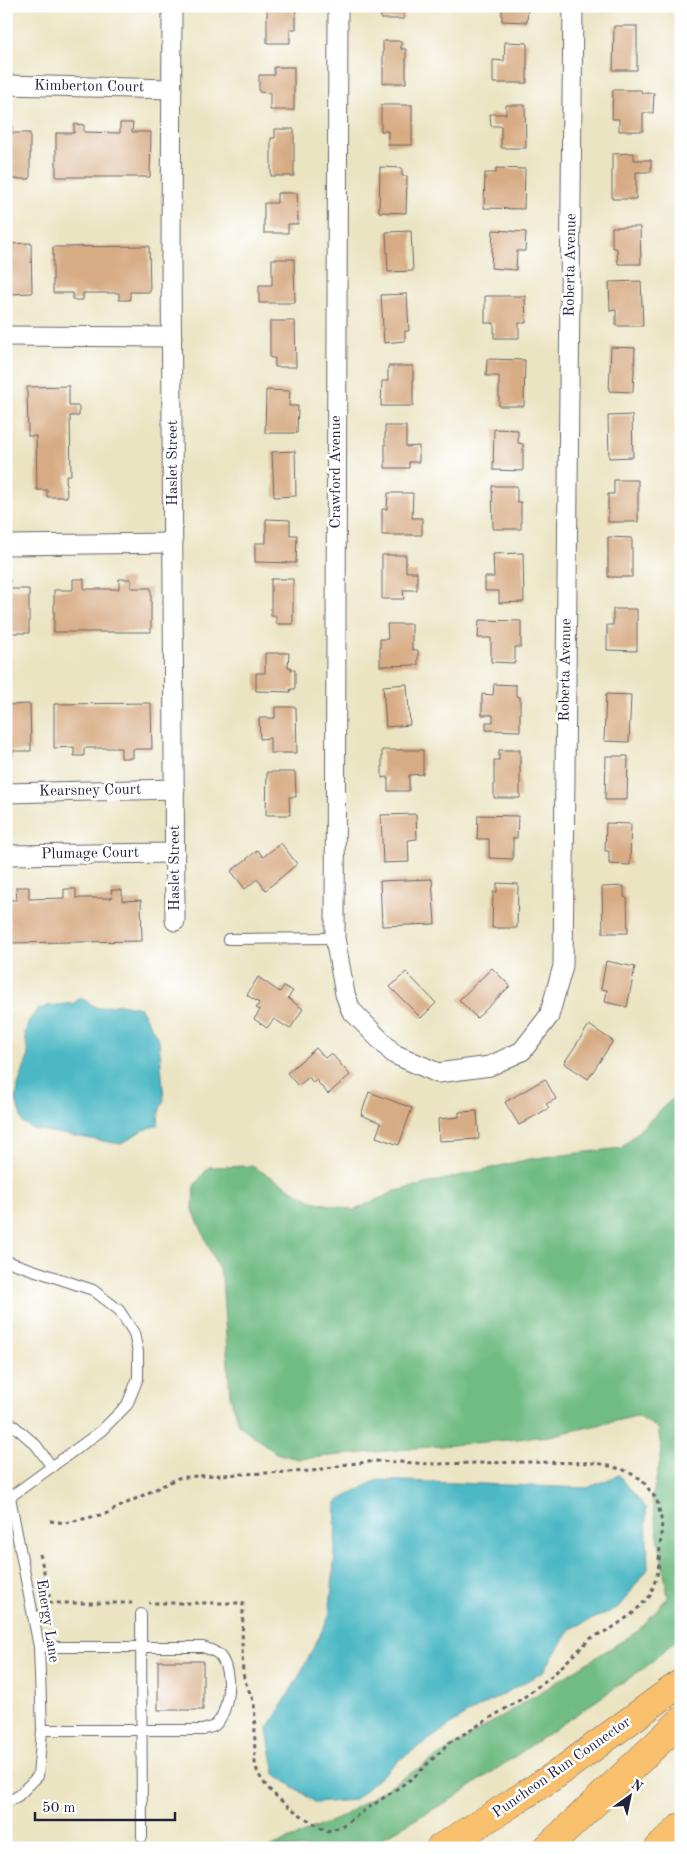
<svg xmlns="http://www.w3.org/2000/svg" width="687" height="1854" font-family="'Old Standard TT',serif">
	<rect width="100%" height="100%" fill="#fff"/>
	<filter id="ink" filterUnits="userSpaceOnUse"><feTurbulence type="fractalNoise" baseFrequency=".02" numOctaves="2"/><feDisplacementMap in="SourceGraphic" scale="10" xChannelSelector="R" yChannelSelector="G"/><feConvolveMatrix kernelMatrix="1 2 1 2 8 2 1 2 1" color-interpolation-filters="sRGB"/></filter>
	<filter id="wash" filterUnits="userSpaceOnUse"><feTurbulence type="fractalNoise" baseFrequency=".0096" numOctaves="4" result="noise"/><feDisplacementMap in="SourceGraphic" scale="20" xChannelSelector="R" yChannelSelector="G"/><feGaussianBlur stdDeviation="1.12" result="paint"/><feColorMatrix in="noise" values="0 0 0 0 0 0 0 0 0 0 0 0 0 0 0 0 0 1.4 0 .05"/><feComposite in="paint" operator="in"/></filter>
	<g filter="url(#wash)">
		<rect width="100%" height="100%" fill="#ebe4c3"/>
		<path fill="#71bc84" stroke="#4a6f60" d="M681,1086v549l-34,31 -190,130 -93,52h-95l70,-30 299,-187 30,-34 -16,-98 10,-47 -4,-24 -21,-12 -87,20 -252,23 -22,-6 -38,-29 -8,-29 -8,-118 -29,-67 1,-24 15,-19 43,-1 60,35 42,9 42,-19 133,-32 92,-11 52,-50z"/>
		<g fill="#4bb8c4" stroke="#366d80">
			<path d="M6,418h6l-1,52h-5z"/>
			<path d="M79,998l6,2 12,8 24,-4 19,4 19,32 5,60 -5,12 -1,13 -17,6 -20,13 -88,-15 -10,-6 -7,-23 2,-14 10,-29 -3,-25 4,-11 8,-11 10,-4 28,-3z"/>
			<path d="M619,1475l27,33 2,61 -30,39 -48,21 -27,43 -79,44 -65,44 -45,40 -38,3 -41,-29 -8,-44 31,-52 31,-61 6,-62 1,-53 41,-22 210,8z"/>
		</g>
		<g id="blocks">
			<g fill="#d7ab83">
				<path d="M267,6h29v23h-6v14h-23z"/>
				<rect x="381" y="6" width="23" height="13"/>
				<path d="M502,6h26l-1,16 -25,-1z"/>
				<path d="M614,26h23v44h-24z"/>
				<path d="M383,41h18v8h5v34h-23z"/>
				<path d="M505,42l22,1v40h-34v-23l11,1z"/>
				<path d="M274,67h20v43h-24v-17l-11,-1v-17h15z"/>
				<path d="M613,90h28l1,3h12l-1,20h-10v18h-24v-12h-7z"/>
				<path d="M381,105h31v40h-24v-14h-7z"/>
				<path d="M506,105h19l1,43h-25v-22h-10l-1,-12h16z"/>
				<path d="M120,123h13l-1,9h19l-1,45h-94v-44h18v-9l10,1v7l36,1z"/>
				<path d="M6,124h6v9h18v46h-24z"/>
				<path d="M275,129h19v47h-23v-38h4z"/>
				<path d="M634,153v7h17v12h-15v27h-24v-45z"/>
				<path d="M380,167l22,1v8h5l-1,37 -27,-1z"/>
				<path d="M496,168l29,1 -1,40 -40,-1 1,-35h11z"/>
				<path d="M277,193h20l1,31h-10v9h-24v-30h13z"/>
				<path d="M612,227h28l1,37h-23l-1,-15 -5,-2z"/>
				<path d="M493,230l33,2 -1,19h-8l-1,19 -25,-2z"/>
				<path d="M411,231l2,40 -25,1 -2,-40z"/>
				<path d="M31,243l1,50 -21,1v7h-5v-57z"/>
				<path d="M149,246l1,46h-20v8h-11v-7h-36v7h-10v-7h-20v-46z"/>
				<path d="M272,259h22l1,44h-36v-18h13z"/>
				<path d="M641,281l2,45h-27v-16l-6,1 -1,-29z"/>
				<path d="M407,294l2,37h-4v10l-21,2 -3,-48z"/>
				<path d="M485,296h40l1,27h-7v15h-25v-15h-9z"/>
				<path d="M270,321h25l1,46h-21v-9h-5z"/>
				<path d="M611,347l24,1 -2,44 -24,-1z"/>
				<path d="M487,359l38,1 -1,46h-25v-30h-13z"/>
				<path d="M388,366h25v40h-32l1,-25h6z"/>
				<path d="M69,386v20h10v10h-9l1,59h-5l1,22h-20v-7h-10l-1,-54h-8l-1,-49z"/>
				<path d="M266,390l24,1 -1,15h9l-1,27h-32z"/>
				<path d="M632,415l1,42 -24,1 -1,-42z"/>
				<path d="M385,426h21v21l13,-1v16h-10v6h-24z"/>
				<path d="M494,429l24,1v13l5,1v27l-30,-1z"/>
				<path d="M295,451l1,45 -22,1 -2,-45z"/>
				<path d="M614,480h24v42h-30v-28h6z"/>
				<path d="M492,486h25v16h4v27h-28z"/>
				<path d="M388,493h25l-1,25h10v17h-40v-26h5z"/>
				<path d="M266,519l24,1v15h7l-1,28 -41,-1v-19h11z"/>
				<path d="M608,537l24,1v39h-24z"/>
				<path d="M523,553l1,49 -25,1v-12h-14v-14h9l-1,-23z"/>
				<path d="M382,555h24v17h11v18h-14l1,9h-22z"/>
				<path d="M73,579h11v10h35v-10h12v9h20v44h-97v-42h19z"/>
				<path d="M271,579h22v45h-17v-8h-5z"/>
				<path d="M6,580h4v9h19v44h-23z"/>
				<path d="M613,609h24v42l-30,-1v-25h6z"/>
				<path d="M479,620l42,1v26h-6v16l-24,-1v-24h-13z"/>
				<path d="M387,624h25v26h6v15l-38,1v-27h8z"/>
				<path d="M265,653h24l-1,14h3v3h4v19h-5l1,3 -35,-1v-18h9z"/>
				<path d="M407,684l3,41 -24,2 -3,-41z"/>
				<path d="M494,684l22,1v11l4,1v34l-34,-1v-8h7v-7h-11v-21l11,1z"/>
				<path d="M606,694l25,1 -2,47 -25,-1z"/>
				<path d="M151,703l1,46h-19v9h-12v-10h-37v8h-10v-9l-20,1v-44z"/>
				<path d="M30,704l1,47h-19v8h-6v-54z"/>
				<path d="M275,707h21l1,46h-27v-15l-10,1 -1,-21h16z"/>
				<path d="M382,750h41v24l-14,1v16h-21v-14l-6,1z"/>
				<path d="M499,750h21v48h-26v-38h5z"/>
				<path d="M606,756h22l-1,44h-22z"/>
				<path d="M267,772h28l1,25h-7l1,18h-24z"/>
				<path d="M416,814l1,25 -9,1 1,22 -26,1 -2,-48z"/>
				<path d="M478,815l40,1 -1,22h-4v21l-24,-1v-19h-12z"/>
				<path d="M606,823l25,1 -1,41 -21,-1v-13h-4z"/>
				<path d="M281,843l16,21 -31,26 -9,-11 -12,10 -14,-18 27,-21 5,7z"/>
				<path d="M432,879l3,45 -53,2 -2,-45z"/>
				<path d="M497,883l21,1 -1,44h-25l1,-36h4z"/>
				<path d="M624,886v11l3,1 1,35h-25l-1,-46z"/>
				<path d="M16,887h13v12l35,-1v-9h12v9h36l-1,-8h11v11l19,-1 1,41 -136,2v-43h11z"/>
				<path d="M606,961l29,6 -8,40 -22,-5 2,-12 -6,-1z"/>
				<path d="M492,968l18,18 -33,32 -18,-18z"/>
				<path d="M406,972l30,31 -15,15 -31,-31z"/>
				<path d="M258,977l22,15 4,-6 9,5 -5,7 15,11 -13,20 -16,-10 -7,9 -13,-9 6,-9 -4,-2 3,-5 -12,-8z"/>
				<path d="M589,1025l24,16 -25,38 -24,-16z"/>
				<path d="M316,1048l9,10 6,-5 19,22 -22,19 -12,-14 -3,3 -4,-6 -11,9 -11,-13z"/>
				<path d="M545,1079l11,20 -10,5 3,4 -30,17 -14,-23z"/>
				<path d="M369,1092l43,16 -13,37 -23,-8 5,-14 -20,-8z"/>
				<path d="M477,1111l2,28 -40,2 -1,-22 21,-2v-5z"/>
				<rect x="158" y="1661" width="45" height="49"/>
			</g>
		</g>
	</g>
	<g filter="url(#ink)">
		<use href="#blocks" fill-opacity="0" stroke="#68666b" stroke-width="1"/>
		<g fill="none" stroke-linecap="round" stroke-linejoin="round">
			<g stroke="#68666b" stroke-width="12">
				<g id="lane">
					<path d="M228,939l107,-1"/>
					<path d="M6,1261l87,29 26,20 15,23 4,19v26l-11,27 -26,26 -91,66"/>
					<path d="M6,1419l30,26 16,22"/>
					<path d="M6,1491l4,6 29,150 3,83 -4,46 -20,20 -12,7"/>
					<path d="M141,1614l1,223"/>
					<path d="M39,1647h164c6,2 14,5 17,9 13,15 10,58 -6,70 -3,2 -8,2 -11,4h-161"/>
				</g>
			</g>
			<g stroke="#68666b" stroke-width="21">
				<g id="street">
					<path d="M172,6l-1,250 4,665"/>
					<path d="M338,6l-3,932 10,56 6,16 43,44 44,19 52,-7 32,-15 27,-35 14,-50 10,-960"/>
					<path d="M6,85l166,4"/>
					<path d="M6,336l166,1"/>
					<path d="M6,545l167,-2"/>
					<path d="M6,793l169,-4"/>
					<path d="M6,855l169,-2"/>
				</g>
			</g>
			<g stroke="#68666b" stroke-width="29">
				<g id="highway">
					<path d="M440,1848l52,-32 65,-42 124,-91"/>
					<path d="M547,1848l134,-127"/>
					<path d="M659,1848l22,-21"/>
				</g>
			</g>
			<g stroke="#68666b" stroke-width="3" stroke-dasharray="4 4" stroke-linecap="butt">
				<path d="M50,1521l15,2 40,-9 73,-36 19,-2 115,-5 36,-7 31,-3 55,3 92,-2 72,1 26,7 17,9 16,21 5,23 -4,49 -8,24 -18,18 -20,14 -21,10 -37,36 -31,24 -74,45 -36,35 -73,49 -13,4c-23,-13 -69,-40 -72,-69 -1,-19 1,-39 -1,-58 -2,-10 -10,-20 -11,-32 -2,-22 0,-46 0,-69h-94"/>
				<path d="M40,1554l11,49h81"/>
			</g>
			<use href="#lane" stroke="#fff" stroke-width="10"/>
			<use href="#street" stroke="#fff" stroke-width="19"/>
			<use href="#highway" stroke="#f8bf6c" stroke-width="28"/>
		</g>
	</g>
	<g text-anchor="middle" dominant-baseline="central" stroke-width="5" stroke-linejoin="round" paint-order="stroke">
		<g font-size="15" fill="#22223b" stroke="#fff">
			<text transform="translate(89 87) rotate(1)">Kimberton Court</text>
			<text transform="translate(571 265) rotate(-89)">Roberta Avenue</text>
			<text transform="translate(173 463) rotate(-90)">Haslet Street</text>
			<text transform="translate(336 472) rotate(-90)">Crawford Avenue</text>
			<text transform="translate(566 670) rotate(-89)">Roberta Avenue</text>
			<text transform="translate(90 791) rotate(-1)">Kearsney Court</text>
			<text transform="translate(90 854) rotate(-1)">Plumage Court</text>
			<text transform="translate(175 868) rotate(-90)">Haslet Street</text>
			<text transform="translate(47 1621) rotate(81)">Energy Lane</text>
			<text transform="translate(562 1768) rotate(-35)">Puncheon Run Connector</text>
		</g>
	</g>
	<rect width="687" height="1854" fill="none" stroke="#fff" stroke-width="25"/>
	<g transform="translate(630 1796) rotate(33)" stroke="#ffffff" stroke-width="4" paint-order="stroke">
	<path d="M0-4L9 19L0 12L-9 19Z" fill="#22223b"/>
	<text y="-8" font-size="14" font-weight="bold" text-anchor="middle" fill="#22223b">N</text>
	</g>
	<path d="M35 1812v8h140v-8" fill="none" stroke="#22223b" stroke-width="2.5"/>
	<text x="42" y="1812" font-size="15" fill="#22223b" stroke="#ffffff" stroke-width="4" paint-order="stroke">50 m</text>
</svg>
